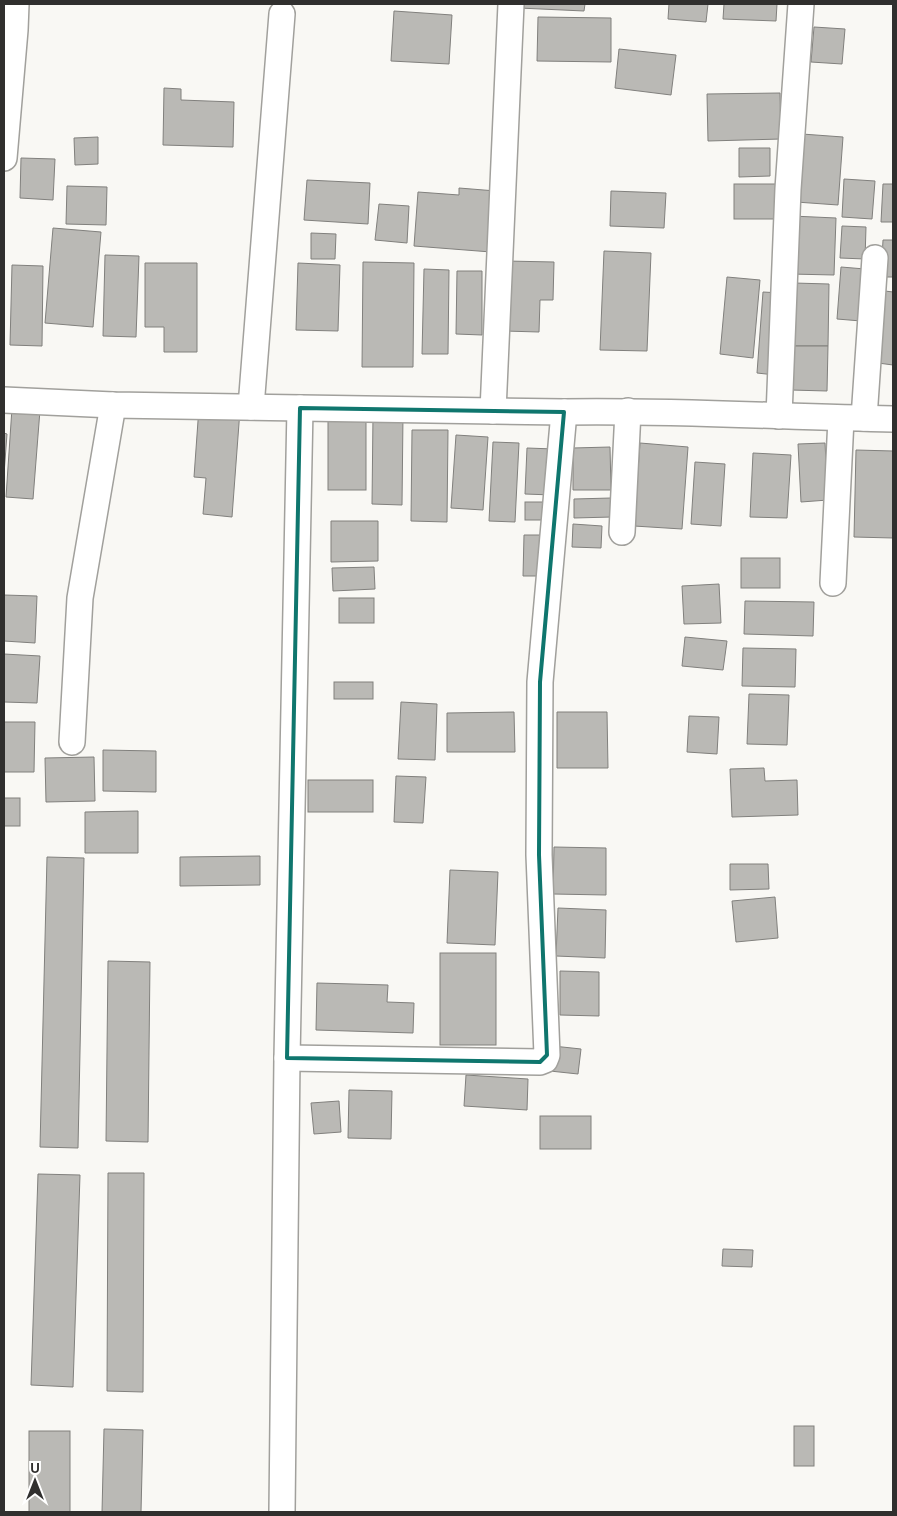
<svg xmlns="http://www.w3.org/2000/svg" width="897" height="1516" font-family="'DM Sans',sans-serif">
	<rect width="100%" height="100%" fill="#f9f8f4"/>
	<g fill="#bab9b5" stroke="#81807d">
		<path d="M520,4h65l-1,7 -65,-3z"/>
		<path d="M669,4h39l-2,18 -38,-3z"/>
		<path d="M724,4h53l-1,17 -53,-2z"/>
		<path d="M394,11l58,4 -3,49 -58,-3z"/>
		<path d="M538,17l73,1v44l-74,-1z"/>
		<path d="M814,27l31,2 -3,35 -31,-2z"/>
		<path d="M619,49l57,6 -5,40 -56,-7z"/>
		<path d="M164,88l17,1v11l53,2 -1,45 -70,-2z"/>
		<path d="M780,93l1,46 -73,2 -1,-47z"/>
		<path d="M802,134l41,3 -5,68 -42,-3z"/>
		<path d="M98,137v27l-23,1 -1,-27z"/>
		<path d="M739,148h31v28l-31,1z"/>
		<path d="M21,158l34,1 -2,41 -33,-2z"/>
		<path d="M844,179l31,2 -3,38 -30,-2z"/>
		<path d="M307,180l63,3 -2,41 -64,-4z"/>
		<rect x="734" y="184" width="42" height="35"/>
		<path d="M883,184h10v38h-12z"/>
		<path d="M67,186l40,1 -1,38 -40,-1z"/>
		<path d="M459,188l37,3 -5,61 -77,-6 4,-54 41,3z"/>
		<path d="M611,191l55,2 -2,35 -54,-2z"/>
		<path d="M379,204l30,2 -2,37 -32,-3z"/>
		<path d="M792,216l44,2 -2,57 -44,-1z"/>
		<path d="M842,226l24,1 -1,32 -25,-1z"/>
		<path d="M53,228l48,4 -8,95 -48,-4z"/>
		<path d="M311,233l25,1 -1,25h-24z"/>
		<path d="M883,240h10v37h-12z"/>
		<path d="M604,251l47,2 -4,98 -47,-1z"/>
		<path d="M105,255l34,1 -3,81 -33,-1z"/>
		<path d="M506,261l48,1 -1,38h-13l-1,32 -35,-1z"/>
		<path d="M363,262l51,1 -1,104h-51z"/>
		<path d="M145,263h52v89h-33v-25h-19z"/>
		<path d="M298,263l42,2 -2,66 -42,-1z"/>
		<path d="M12,265l31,1 -1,80 -32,-1z"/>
		<path d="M841,267l24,2 -4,52 -24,-2z"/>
		<path d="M424,269l25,1 -1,84h-26z"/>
		<path d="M457,271h25v64l-26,-1z"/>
		<path d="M727,277l33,3 -7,78 -33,-4z"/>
		<path d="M794,283l35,1 -1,62h-35z"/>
		<path d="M885,291l8,1v73l-15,-2z"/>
		<path d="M763,292l18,1 -6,82 -18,-2z"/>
		<path d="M793,346h35l-1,45 -36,-1z"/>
		<path d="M199,407l41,3 -8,107 -29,-3 3,-36 -12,-1z"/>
		<path d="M12,408l28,2 -7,89 -27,-2z"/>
		<rect x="328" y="415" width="38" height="75"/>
		<path d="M373,415h30l-1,90 -30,-1z"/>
		<path d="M412,430h36l-1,92 -36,-1z"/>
		<path d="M4,433l3,1 -3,40z"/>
		<path d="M456,435l32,2 -5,73 -32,-2z"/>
		<path d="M493,442l26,1 -4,79 -26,-1z"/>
		<path d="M640,443l48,4 -6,82 -48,-3z"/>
		<path d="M825,443l3,57 -27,2 -3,-58z"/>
		<path d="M610,447l1,43h-38v-42z"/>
		<path d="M527,448l27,1 -2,46 -27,-1z"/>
		<path d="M856,450l37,1v87l-39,-1z"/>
		<path d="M753,453l38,2 -4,63 -37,-1z"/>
		<path d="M695,462l30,2 -4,62 -30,-2z"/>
		<path d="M611,498l1,19 -38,1v-19z"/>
		<rect x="525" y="502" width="25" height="18"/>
		<path d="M331,521h47v40l-47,1z"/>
		<path d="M573,524l29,2 -1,22 -29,-1z"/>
		<path d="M524,535h21l-1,41h-21z"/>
		<rect x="741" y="558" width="39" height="30"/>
		<path d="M374,567l1,22 -42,2 -1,-23z"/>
		<path d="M719,584l2,39 -37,1 -2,-38z"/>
		<path d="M4,595l33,1 -2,47 -31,-2z"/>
		<rect x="339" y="598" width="35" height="25"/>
		<path d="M745,601l69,1 -1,34 -69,-2z"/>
		<path d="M685,637l42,4 -4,29 -41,-4z"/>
		<path d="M743,648l53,1 -1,38 -53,-1z"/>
		<path d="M4,654l36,2 -3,47 -33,-1z"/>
		<rect x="334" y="682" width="39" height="17"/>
		<path d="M749,694l40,1 -2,50 -40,-1z"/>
		<path d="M401,702l36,2 -2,56 -37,-1z"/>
		<path d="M514,712l1,40h-68v-39z"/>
		<path d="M557,712h50l1,56h-51z"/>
		<path d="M689,716l30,1 -2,37 -30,-2z"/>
		<path d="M4,722h31l-1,50h-30z"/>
		<path d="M103,750l53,1v41l-53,-1z"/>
		<path d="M94,757l1,44 -49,1 -1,-44z"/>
		<path d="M764,768l1,13 32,-1 1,35 -66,2 -2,-48z"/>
		<path d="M396,776l30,1 -3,46 -29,-1z"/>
		<rect x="308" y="780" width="65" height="32"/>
		<rect x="4" y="798" width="16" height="28"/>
		<path d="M138,811v42h-53v-41z"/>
		<path d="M554,847l52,1v47l-53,-1z"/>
		<path d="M260,856v29l-80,1v-29z"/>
		<path d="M47,857l37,1 -6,290 -38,-1z"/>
		<path d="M730,864h38l1,25 -39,1z"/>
		<path d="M450,870l48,2 -3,73 -48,-2z"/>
		<path d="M775,897l3,41 -42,4 -4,-41z"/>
		<path d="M558,908l48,2 -1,48 -49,-2z"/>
		<rect x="440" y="953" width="56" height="92"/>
		<path d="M108,961l42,1 -2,180 -42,-1z"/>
		<path d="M560,971l39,1v44l-39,-1z"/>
		<path d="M317,983l71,2 -1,17 27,1 -1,30 -97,-3z"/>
		<path d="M553,1046l28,3 -3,25 -28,-3z"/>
		<path d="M466,1075l62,4 -1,31 -63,-4z"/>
		<path d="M349,1090l43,1 -1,48 -43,-1z"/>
		<path d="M339,1101l2,31 -27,2 -3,-31z"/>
		<rect x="540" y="1116" width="51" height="33"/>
		<path d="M108,1173h36l-1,219 -36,-1z"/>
		<path d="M38,1174l42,1 -7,212 -42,-2z"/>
		<path d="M723,1249l30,1 -1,17 -30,-1z"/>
		<rect x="794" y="1426" width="20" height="40"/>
		<path d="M104,1429l39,1 -2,82h-39z"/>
		<rect x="29" y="1431" width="41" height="81"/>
	</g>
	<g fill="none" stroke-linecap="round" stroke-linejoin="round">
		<g stroke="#a1a09c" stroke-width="28">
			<g id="minor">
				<path d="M4,158l11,-128 1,-26"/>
				<path d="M4,400l109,5 451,7c110,-2 220,5 329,7"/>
				<path d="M251,407l31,-393"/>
				<path d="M493,411l18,-407"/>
				<path d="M779,416l9,-227 13,-185"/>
				<path d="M864,418l11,-160"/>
				<path d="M622,532l6,-121"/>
				<path d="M833,583l8,-164"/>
				<path d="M72,742l8,-144 33,-193"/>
				<path d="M287,1058l253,4 5,-2 2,-5 -8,-200 1,-173 24,-270"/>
				<path d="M282,1512l5,-454 13,-650"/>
			</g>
		</g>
		<use href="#minor" stroke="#fff" stroke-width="25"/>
	</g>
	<path fill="none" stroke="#0f766e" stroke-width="4" stroke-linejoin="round" d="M300,408l264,4 -24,270 -1,173 8,200 -7,7 -253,-4z"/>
	<rect width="897" height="1516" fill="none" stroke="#302f2e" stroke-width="10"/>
	<g transform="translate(35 1481)" stroke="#ffffff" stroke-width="4" paint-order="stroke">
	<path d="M0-4L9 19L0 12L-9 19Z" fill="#302f2e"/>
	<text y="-8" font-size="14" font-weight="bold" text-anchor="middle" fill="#302f2e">U</text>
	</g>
</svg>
